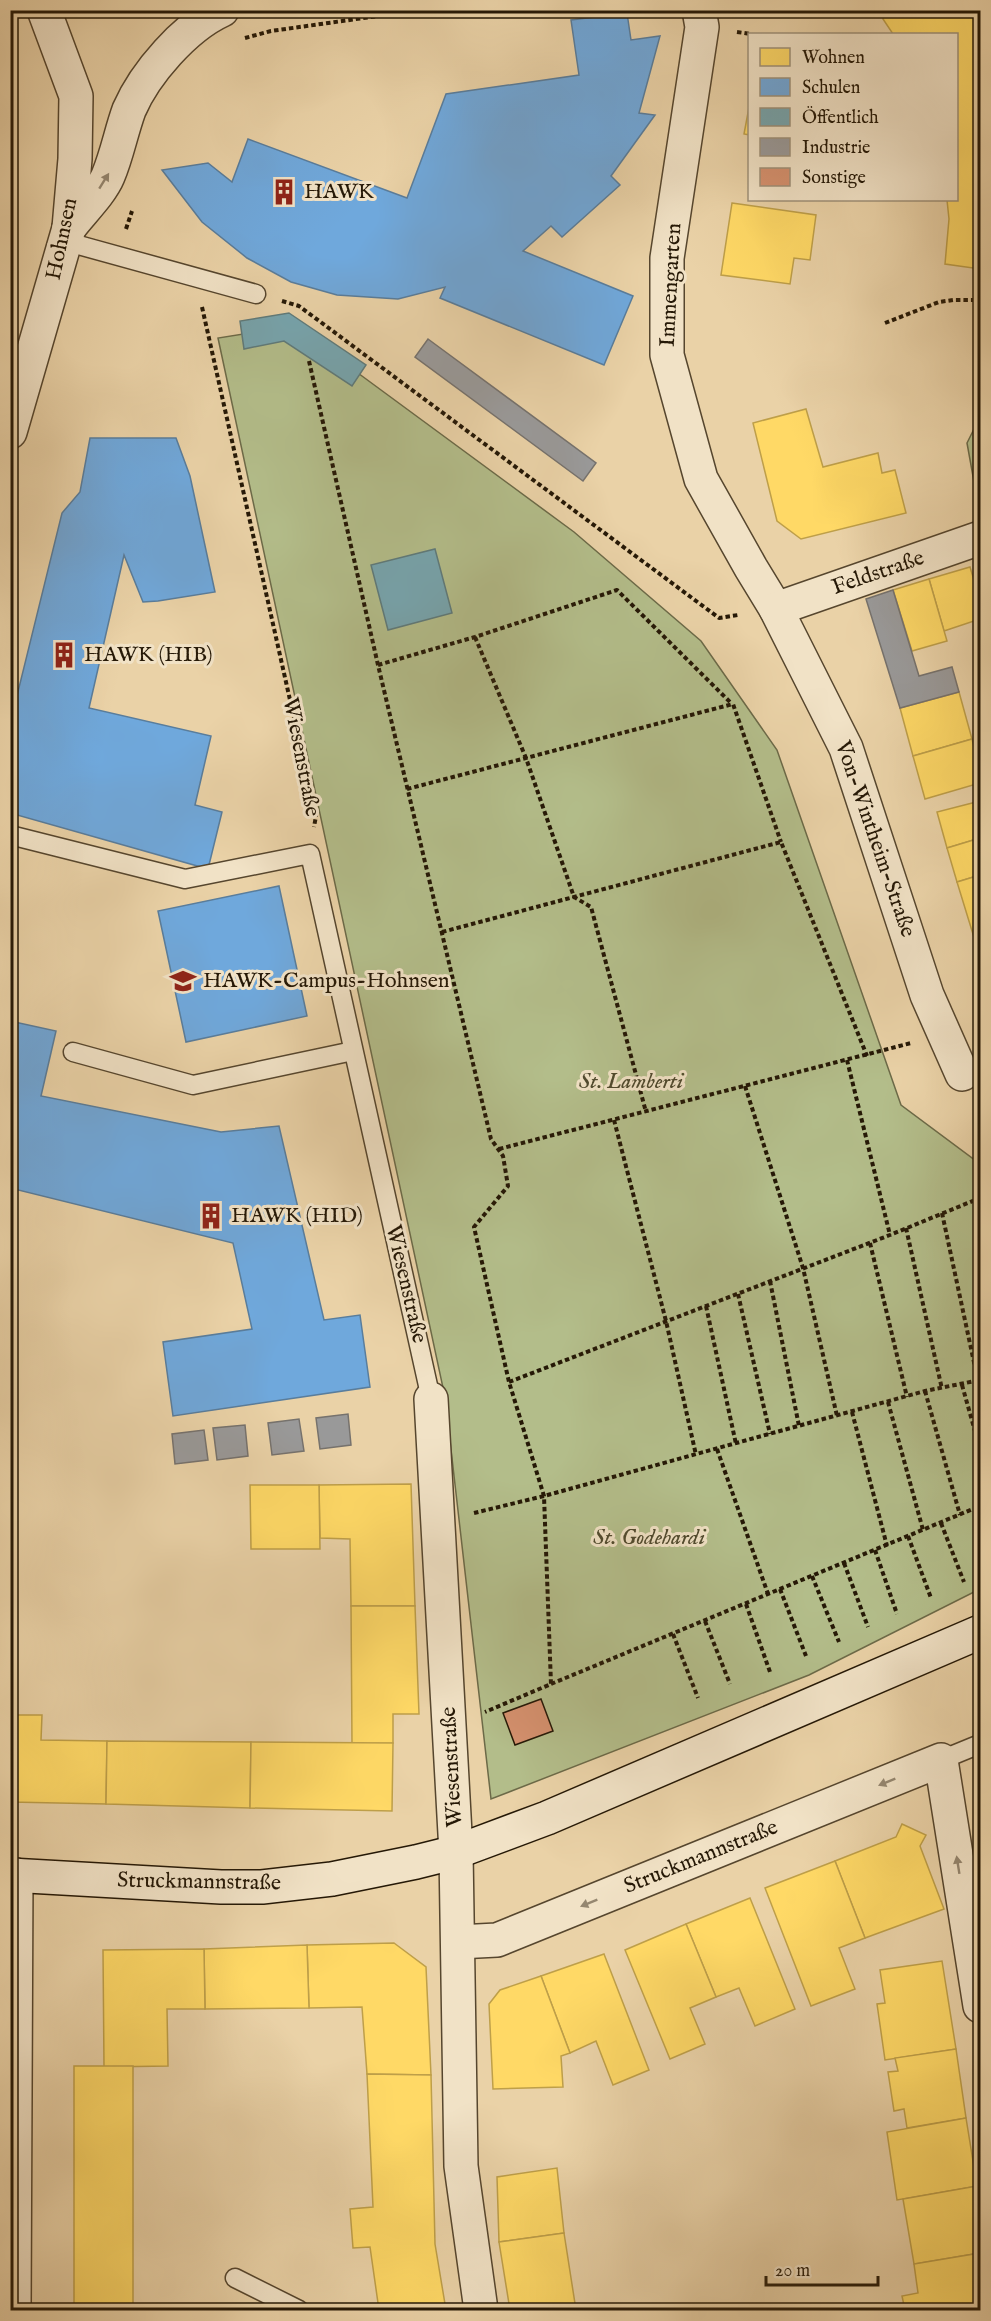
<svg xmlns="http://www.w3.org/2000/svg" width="991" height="2321" font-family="'IM FELL English',serif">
	<rect width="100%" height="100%" fill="#ead2a7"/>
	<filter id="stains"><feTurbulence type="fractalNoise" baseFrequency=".00333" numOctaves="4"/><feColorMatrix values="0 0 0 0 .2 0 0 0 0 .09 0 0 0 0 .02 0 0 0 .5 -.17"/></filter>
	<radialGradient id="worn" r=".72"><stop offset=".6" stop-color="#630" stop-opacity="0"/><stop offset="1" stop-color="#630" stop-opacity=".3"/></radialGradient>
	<g fill="#b3bd8a" stroke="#6c6a48" stroke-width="1.5">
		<path d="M294,326l280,206 127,109 76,109 124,355 79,59v425l-171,86 -318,124 -46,-402 -227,-1059z"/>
		<path d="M978,421h2v58l-6,3 -7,-39z"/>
	</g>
	<g fill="#ffd966" stroke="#be9f49" stroke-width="1.5">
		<path d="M884,10h96v259l-35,-5 4,-45 -2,-19h9v-166h-63l-10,-15z"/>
		<path d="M750,102v33l-6,-1z"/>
		<path d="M732,203l84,12 -6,45 -16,-2 -4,26 -69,-9z"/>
		<path d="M806,409l17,58 55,-14 4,20 13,-3 11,43 -105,26 -24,-18 -24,-98z"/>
		<path d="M970,567l10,33v19l-36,12 -15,-52z"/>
		<path d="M929,579l18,62 -35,10 -19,-61z"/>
		<path d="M959,692l13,47 -59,17 -13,-48z"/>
		<path d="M972,739l8,32v12l-55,16 -12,-43z"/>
		<path d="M980,801v37l-33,10 -10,-36z"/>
		<path d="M980,838v37l-23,7 -10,-34z"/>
		<path d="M980,875v82l-23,-75z"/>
		<path d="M411,1484l4,122h-64l-1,-67 -30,-1 -1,-53z"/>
		<path d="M250,1485h69l1,64h-69z"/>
		<path d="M351,1606h64l4,108h-26v29l-41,1z"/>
		<path d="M10,1715h32l-1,25 66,1 -1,63 -96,-2z"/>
		<path d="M107,1741l144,1 -1,66 -144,-4z"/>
		<path d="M251,1742l142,1 -1,68 -142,-3z"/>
		<path d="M902,1824l24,11 -6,11 24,63 -79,29 -30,-77 61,-24z"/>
		<path d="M835,1861l30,77 -26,10 16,41 -44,17 -46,-118z"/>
		<path d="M750,1898l45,111 -40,17 -16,-38 -23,9 -30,-73z"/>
		<path d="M686,1924l30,73 -26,11 15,36 -35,15 -45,-109z"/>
		<path d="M394,1943l32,24 5,108 -64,-1 -5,-67 -53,1 -2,-63z"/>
		<path d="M307,1945l2,63 -104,1 -1,-60z"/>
		<path d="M204,1949l1,60h-38l1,57 -64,1 -1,-117z"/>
		<path d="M604,1954l45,116 -36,15 -17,-44 -26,12 -29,-77z"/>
		<path d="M942,1961l14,88 -71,11 -8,-56 8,-1 -5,-33z"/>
		<path d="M541,1976l29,77 -9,3 2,31 -70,2 -4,-85 11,-14z"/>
		<path d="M956,2049l10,69 -59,10 -3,-19 -10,2 -6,-39 10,-1 -3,-13z"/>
		<rect x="74" y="2066" width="59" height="244"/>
		<path d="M367,2074l64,1 4,169 11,66h-67l-9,-63 -17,1 -3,-39 23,-2z"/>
		<path d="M966,2118l11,68 -80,14 -10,-68z"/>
		<path d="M557,2168l7,65 -65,9 -2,-65z"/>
		<path d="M977,2186l3,20v47l-66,11 -11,-65z"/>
		<path d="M564,2233l12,77h-66l-11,-68z"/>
		<path d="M980,2253v51l-39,6h-36l-3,-14 16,-3 -4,-29z"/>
		<path d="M980,2304v6h-39z"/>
	</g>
	<g fill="#6fa8dc" stroke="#597d9c" stroke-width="1.5">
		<path d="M627,13l4,27 29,-4 -21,77 16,2 -44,61 9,9 -58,52 -11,-11 -28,25 110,45 -29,69 -164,-67 5,-11 -47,12 -61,-4 -46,-13 -44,-24 -45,-36 -40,-52 46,-7 24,19 16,-43 159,59 39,-104 133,-19 -8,-55z"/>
		<path d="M90,438h86l14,38 25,116 -57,9 -15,1 -19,-47 -35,153 122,28 -16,69 27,7 -14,57 -198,-56v-89l52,-211 18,-21z"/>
		<path d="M279,886l28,130 -121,26 -28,-131z"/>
		<path d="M10,1021l46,10 -15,65 180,36 58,-6 45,194 36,-5 10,72 -197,29 -10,-74 89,-13 -19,-86 -223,-55z"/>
	</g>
	<g fill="#76a5af" stroke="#5e7b7c" stroke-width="1.5">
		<path d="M289,313l77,52 -14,21 -68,-45 -40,8 -4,-28z"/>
		<path d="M435,549l17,64 -64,17 -17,-65z"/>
	</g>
	<g fill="#999" stroke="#76726d" stroke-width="1.5">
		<path d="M428,339l168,124 -13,18 -168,-124z"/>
		<path d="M893,590l26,86 33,-9 7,25 -59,16 -34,-109z"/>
		<path d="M348,1414l3,31 -31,4 -4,-31z"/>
		<path d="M299,1419l5,32 -32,4 -4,-32z"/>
		<path d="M245,1425l3,31 -31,4 -4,-32z"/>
		<path d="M204,1430l4,30 -33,4 -3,-30z"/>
	</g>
	<path fill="#d6916f" stroke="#251806" stroke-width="1.5" d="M541,1699l12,32 -38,14 -12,-32z"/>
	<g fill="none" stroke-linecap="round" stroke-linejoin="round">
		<g stroke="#56462e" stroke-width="21">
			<g id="service">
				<path d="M64,241l192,53"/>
				<path d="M10,835l175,44 125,-25 121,545"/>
				<path d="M73,1052l120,33 160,-34"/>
				<path d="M941,1760l39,-16"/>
				<path d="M235,2278l64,32"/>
			</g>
		</g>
		<g stroke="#56462e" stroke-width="36">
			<g id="minor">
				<path d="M699,10l3,17 -35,231v97l34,124 50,89 25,41 70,139 81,247 35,79"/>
				<path d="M10,432l59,-204"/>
				<path d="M776,609l204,-71"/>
				<path d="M431,1399l25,453 5,314 20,144"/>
				<path d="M458,1942l39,-2 444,-180 39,246"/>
				<path d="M14,2310l2,-435"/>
			</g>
		</g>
		<g stroke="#56462e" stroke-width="36">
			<g id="tertiary">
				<path d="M44,10l32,86 -1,63 -6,69"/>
				<path d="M69,228c11,-15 32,-35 39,-52 9,-21 13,-44 21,-66 16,-37 56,-83 93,-100"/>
			</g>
		</g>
		<g stroke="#251806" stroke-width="36">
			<path id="secondary" d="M10,1875l211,12h41l70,-8 84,-17 40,-10 91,-34 433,-186"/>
		</g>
		<g stroke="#251806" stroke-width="4" stroke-dasharray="4.5 3" stroke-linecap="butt">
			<path d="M737,32l14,2"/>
			<path d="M245,38l26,-7 150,-21"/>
			<path d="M126,229l6,-18"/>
			<path d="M282,301l17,5 420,312 19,-3"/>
			<path d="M202,307l114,509 -2,11"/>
			<path d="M885,323l54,-21 14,-2h27"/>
			<path d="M309,361l69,304 113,474 12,17 5,30 -34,41 35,155 35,114 7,188 -66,28"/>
			<path d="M475,637l51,121 48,139 17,10 55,205"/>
			<path d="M378,665l97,-28 142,-47 115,114"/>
			<path d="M407,789l326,-85 48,138"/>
			<path d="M442,932l339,-90 86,214"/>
			<path d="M847,1060l43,175"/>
			<path d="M745,1086l58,182 34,148"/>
			<path d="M614,1120l52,201 30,134"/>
			<path d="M499,1149l412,-106"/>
			<path d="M977,1198l3,17"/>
			<path d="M942,1213l36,168"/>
			<path d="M906,1228l36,161"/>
			<path d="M870,1243l37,154"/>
			<path d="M770,1281l29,145"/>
			<path d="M738,1294l32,140"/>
			<path d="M706,1306l30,138"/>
			<path d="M509,1382l381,-147 90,-37"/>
			<path d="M962,1385l18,64"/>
			<path d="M925,1391l35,124"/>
			<path d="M888,1402l35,128"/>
			<path d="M852,1412l35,134"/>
			<path d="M717,1449l51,145"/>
			<path d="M474,1513l70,-17 381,-105 55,-11"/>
			<path d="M941,1523l23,59"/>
			<path d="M908,1536l23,62"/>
			<path d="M875,1550l22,64"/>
			<path d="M844,1563l24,64"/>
			<path d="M812,1576l27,66"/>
			<path d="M780,1589l26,67"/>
			<path d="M746,1604l24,68"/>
			<path d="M705,1621l25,63"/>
			<path d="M673,1634l25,64"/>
			<path d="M551,1684l429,-178"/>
		</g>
		<use href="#service" stroke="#f1e2c6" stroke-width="18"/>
		<use href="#minor" stroke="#f1e2c6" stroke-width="33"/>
		<use href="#tertiary" stroke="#f1e2c6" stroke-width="33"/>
		<use href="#secondary" stroke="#f1e2c6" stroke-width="33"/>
	</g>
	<defs><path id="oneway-solid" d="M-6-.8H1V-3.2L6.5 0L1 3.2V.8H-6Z" transform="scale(1.5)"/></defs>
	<g fill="#958770">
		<use href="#oneway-solid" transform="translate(104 181) rotate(-58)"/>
		<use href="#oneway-solid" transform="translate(887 1782) rotate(158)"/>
		<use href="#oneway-solid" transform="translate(958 1865) rotate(-99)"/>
		<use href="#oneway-solid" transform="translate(589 1903) rotate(158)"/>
	</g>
	<defs>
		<g id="building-bare" transform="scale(2.07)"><path d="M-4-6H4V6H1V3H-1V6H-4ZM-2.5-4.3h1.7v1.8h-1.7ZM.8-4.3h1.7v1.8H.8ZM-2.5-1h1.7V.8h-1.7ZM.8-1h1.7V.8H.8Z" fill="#8f2418" stroke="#f1e2c6" stroke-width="2.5" paint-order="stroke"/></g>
		<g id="university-bare" transform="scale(2.07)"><path d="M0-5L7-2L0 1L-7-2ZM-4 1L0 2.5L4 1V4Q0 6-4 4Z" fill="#8f2418" stroke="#f1e2c6" stroke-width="2.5" paint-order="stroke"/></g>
	</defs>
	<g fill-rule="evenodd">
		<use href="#building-bare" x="284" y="192"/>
		<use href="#building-bare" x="64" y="655"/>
		<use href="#university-bare" x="183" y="981"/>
		<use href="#building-bare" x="211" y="1216"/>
	</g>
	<g text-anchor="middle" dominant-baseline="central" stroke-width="6" stroke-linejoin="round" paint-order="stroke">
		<g font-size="22" fill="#251806" stroke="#f1e2c6" text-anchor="start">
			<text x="304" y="192">HAWK</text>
			<text x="84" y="655">HAWK (HIB)</text>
			<text x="203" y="981">HAWK-Campus-Hohnsen</text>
			<text x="231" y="1216">HAWK (HID)</text>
		</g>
		<g font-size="22" fill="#251806" stroke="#f1e2c6">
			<text transform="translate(62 239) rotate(-78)">Hohnsen</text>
			<text transform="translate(671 285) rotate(-87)">Immengarten</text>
			<text transform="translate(878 573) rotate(-19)">Feldstraße</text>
			<text transform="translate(301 757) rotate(79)">Wiesenstraße</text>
			<text transform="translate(875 839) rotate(71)">Von-Wintheim-Straße</text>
			<text transform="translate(406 1284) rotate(77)">Wiesenstraße</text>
			<text transform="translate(452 1767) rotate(-93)">Wiesenstraße</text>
			<text transform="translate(701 1857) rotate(-22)">Struckmannstraße</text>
			<text transform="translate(199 1882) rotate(1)">Struckmannstraße</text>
		</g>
		<g font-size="22" font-style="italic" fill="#504a2e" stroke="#f1e2c6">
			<text x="631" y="1082">St. Lamberti</text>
			<text x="649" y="1538">St. Godehardi</text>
		</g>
	</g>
	<rect width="991" height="2321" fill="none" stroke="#ead2a7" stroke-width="36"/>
	<rect x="12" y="12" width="967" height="2297" fill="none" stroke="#251806" stroke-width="3"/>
	<rect x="18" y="18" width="955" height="2285" fill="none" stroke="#251806" stroke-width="1.5"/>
	<rect x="748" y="33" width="210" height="168" fill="#f1e2c6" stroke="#9f9179" stroke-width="1.5"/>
	<rect x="760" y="48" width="30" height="18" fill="#ffd966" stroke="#9f9179" stroke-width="1.5"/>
	<text x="802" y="63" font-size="18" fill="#251806">Wohnen</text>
	<rect x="760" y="78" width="30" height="18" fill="#6fa8dc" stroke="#9f9179" stroke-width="1.5"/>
	<text x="802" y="93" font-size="18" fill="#251806">Schulen</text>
	<rect x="760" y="108" width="30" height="18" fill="#76a5af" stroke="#9f9179" stroke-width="1.5"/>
	<text x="802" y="123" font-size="18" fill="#251806">Öffentlich</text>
	<rect x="760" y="138" width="30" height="18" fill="#999999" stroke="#9f9179" stroke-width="1.5"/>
	<text x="802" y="153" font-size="18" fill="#251806">Industrie</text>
	<rect x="760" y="168" width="30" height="18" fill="#d6916f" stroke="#9f9179" stroke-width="1.5"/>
	<text x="802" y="183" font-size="18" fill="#251806">Sonstige</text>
	<path d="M766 2276v9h112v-9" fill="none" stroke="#251806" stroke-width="3"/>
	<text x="775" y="2276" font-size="18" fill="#251806" stroke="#f1e2c6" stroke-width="4.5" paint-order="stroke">20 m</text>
	<rect width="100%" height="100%" filter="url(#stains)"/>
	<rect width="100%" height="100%" fill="url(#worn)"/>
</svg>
